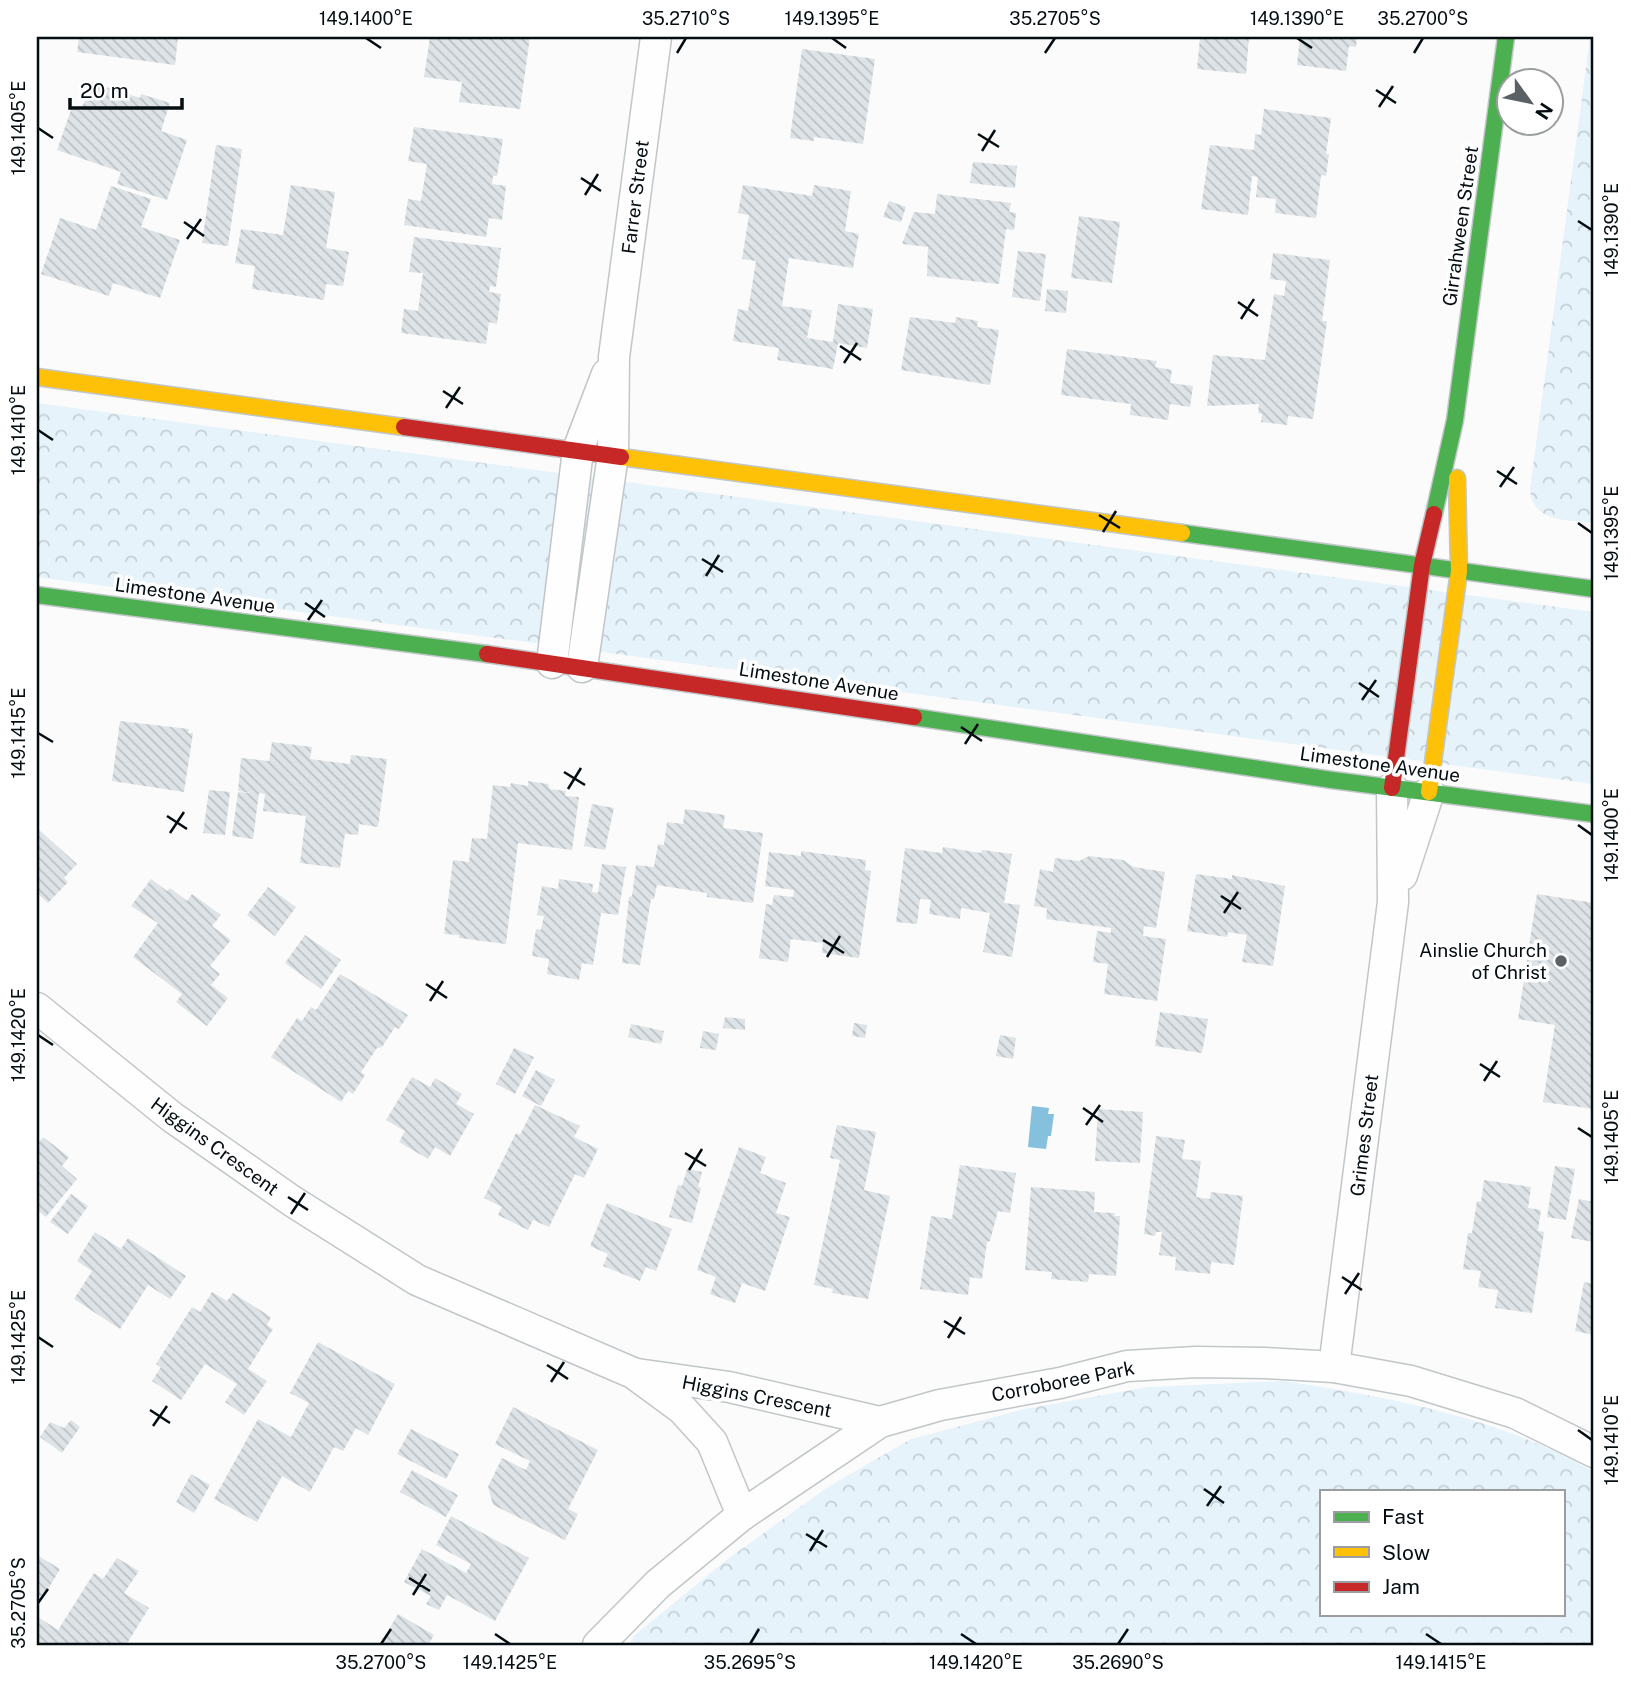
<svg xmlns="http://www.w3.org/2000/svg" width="1631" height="1682" font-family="'Public Sans',sans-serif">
	<defs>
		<pattern id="park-crowns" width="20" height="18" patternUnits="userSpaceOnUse" patternTransform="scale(1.75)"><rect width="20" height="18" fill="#e6f3fa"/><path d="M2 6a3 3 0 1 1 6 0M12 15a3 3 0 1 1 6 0" fill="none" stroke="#c4cfd5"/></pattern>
		<pattern id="building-back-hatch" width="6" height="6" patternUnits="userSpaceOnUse" patternTransform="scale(1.75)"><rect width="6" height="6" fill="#dde3e6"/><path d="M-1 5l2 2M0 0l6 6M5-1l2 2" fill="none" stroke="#bcc2c4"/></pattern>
	</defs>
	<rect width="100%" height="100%" fill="#fbfbfb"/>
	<g fill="url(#park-crowns)" fill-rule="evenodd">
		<path d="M1590,37h4v486c-27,-4 -61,1 -64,-34z"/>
		<path d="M37,403l1557,209v172l-1557,-207z"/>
		<path d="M1284,1381c104,16 219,37 310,91v173h-966l7,-10 94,-77 99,-71 83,-48 114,-30 123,-22zM1321,1491h242v123h-242z"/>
	</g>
	<path fill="#85c0dc" d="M1032,1106l17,2 -1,6h6l-3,22h-3l-2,13 -18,-2z"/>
	<g fill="url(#building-back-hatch)">
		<path d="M79,37h99l-3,28 -98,-13z"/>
		<path d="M430,37h100l-10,72 -61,-7 3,-20 -38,-5z"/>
		<path d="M1200,37h49l-3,37 -49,-5z"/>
		<path d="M1300,37h57l-1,10 -7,-1 -3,25 -49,-6z"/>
		<path d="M802,49l73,10 -12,85 -49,-7v4l-24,-3z"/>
		<path d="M91,82l49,16 1,-4 29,9 -9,28 26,9 -20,60 -50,-16 4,-12 -64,-22 15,-43 9,4z"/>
		<path d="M1264,109l67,9 -5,36h3l-3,22 -5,-1 -5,43 -41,-5 1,-14 -20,-2 2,-20 -6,-1 -4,39 -47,-6 9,-64 44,5 1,-16 6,1z"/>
		<path d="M414,127l89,12 -6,37h-4l-1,8 14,2 -4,34 -13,-2 -3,19 -82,-12 4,-26 13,2 6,-37 -19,-3z"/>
		<path d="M216,145l26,4 -14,97 -26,-3z"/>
		<path d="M973,162l44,4 -2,22 -45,-5z"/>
		<path d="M291,185l44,7 -9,56 23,4 -6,34 -17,-2 -2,16 -72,-11 3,-23 -20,-3 6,-34 42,6z"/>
		<path d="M743,185l69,11 2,-11 37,6 -6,40 14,3 -6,34 -64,-10 -7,48 30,4 -5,28 26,4 5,-38 35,5 -6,39 -29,-5 -5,26 -56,-9 2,-12 -46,-7 5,-32 10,2 8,-50 -14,-2 7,-44 -11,-2z"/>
		<path d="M111,186l40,13 -10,28 39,13 -20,58 -47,-15 -4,13 -68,-22 19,-56 36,12z"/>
		<path d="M937,194l74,9 -2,9 7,1 -2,17 -8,-1 -7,55 -72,-8 1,-29 -26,-3 12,-32 21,2z"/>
		<path d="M889,201l17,6 -5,15 -18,-5z"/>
		<path d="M1079,216l41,6 -8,61 -41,-5z"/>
		<path d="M414,237l87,11 -5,39 -6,-1 -1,6 12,2 -4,30 -8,-2 -3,22 -85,-11 3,-24 14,2 5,-38 -14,-1z"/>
		<path d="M1018,251l28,3 -6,47 -28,-4z"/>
		<path d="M1273,253l57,7 -8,61h5l-14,98 -25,-3 -1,9 -26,-3 1,-8 -4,-1 1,-9 -52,2 6,-51 52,5 9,-66 10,2 2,-15 -16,-2z"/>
		<path d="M1047,289l21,2 -2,22 -21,-2z"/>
		<path d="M910,317l45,6 1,-6 22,4 -1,6 22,3 -9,55 -89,-15z"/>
		<path d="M1067,349l90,12 -2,6 17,3 -2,13 23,3 -3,21 -20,-3 -2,16 -38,-5 1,-11 -70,-9z"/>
		<path d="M120,721l69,8 -1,4h5l-9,59 -72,-11z"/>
		<path d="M272,742l40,5 -2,12 40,5 1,-9 36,4 -9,68 -19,-3 -1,11 -13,-1 -5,34 -40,-5 6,-47 -43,-5 2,-17 -6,-1 -6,46 -21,-3 6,-44 14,1 -14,-2 3,-33 28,3z"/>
		<path d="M528,781l20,3 2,5 16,2 -1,5 14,1 -7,53 -54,-7 -12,101 -47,-6v-3l-15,-1 9,-74 16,2 3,-24 15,1 6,-54 17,2 1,-4 17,3z"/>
		<path d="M209,790l21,2 -5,43 -22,-2z"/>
		<path d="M592,804l22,4 -9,42 -21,-4z"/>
		<path d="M685,809l40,6 -2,13 40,5 -10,70 -46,-6v-4l-50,-8 -3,14h-3l-11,66 -18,-2 7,-66 3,-1 4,-31 18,2 4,-23 6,1 3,-23 16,2z"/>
		<path d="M37,828l40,36 -13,14 4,4 -20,21 -11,-10z"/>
		<path d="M943,847l38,6 1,-3 30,4 -8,49 16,2 -8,52 -29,-5 7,-39 -29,-5 -1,11 -31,-5 2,-14 -11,-1 -3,25 -21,-2 9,-74 37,5z"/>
		<path d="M801,851l65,9 -1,10 6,1 -12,87 -37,-5 1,-10 -32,-4 -3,23 -29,-4 7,-54 6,1 2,-10 19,2 1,-7 -29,-4 4,-34 32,4z"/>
		<path d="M1089,856l34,4 11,7 31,5 -9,56 -12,-2 -1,10 23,3 -9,62 -53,-7 4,-30 -15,-2 4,-31 14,2v-5l-65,-9 1,-11 -13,-2 6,-37 13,3 2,-14 24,3z"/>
		<path d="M602,864l24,3 -8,48 -17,-2 -8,52 -11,-2 -3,17 -32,-6 2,-15 -17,-3 4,-27 5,1 3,-14 -7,-1 5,-29 16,3 1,-10 34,5 -1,8 6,1z"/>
		<path d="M1196,874l36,5v-4l53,11 -12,80 -31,-4 5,-27 -19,-3 -1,5 -40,-6z"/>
		<path d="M151,879l16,12 3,-3 17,13 5,-7 29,21 -9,11 19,14 -21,26 10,8 -9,11 17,13 -21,28 -31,-24 6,-8 -49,-37 25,-34 -27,-17z"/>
		<path d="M268,887l28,20 -21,29 -28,-21z"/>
		<path d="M1537,894l57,9v137l-3,21h3v48l-51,-7 12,-77 -37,-6z"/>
		<path d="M305,935l36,25 -20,29 -36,-26z"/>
		<path d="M340,974l68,41 -9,14 -4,-2 -13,20 -5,1 -16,24 4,3 -12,19 -5,-3 -7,11 -70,-45 26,-39 5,3 9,-14 5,3z"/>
		<path d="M1160,1012l48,7 -6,34 -47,-7z"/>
		<path d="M725,1017l20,2v11l-22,-2z"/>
		<path d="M854,1023l13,2 -2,13 -13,-2z"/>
		<path d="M631,1024l33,7 -3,13 -33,-7z"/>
		<path d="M703,1031l16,3 -3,16 -16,-2z"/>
		<path d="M1000,1035l16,3 -3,21 -17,-3z"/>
		<path d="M514,1048l20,9 -19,37 -19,-10z"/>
		<path d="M536,1070l19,10 -14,26 -19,-10z"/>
		<path d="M412,1077l18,10 5,-9 27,16 -6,10 18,10 -24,42 -15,-9 -7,12 -29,-17 6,-11 -19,-11z"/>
		<path d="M535,1105l45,21 -6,11 24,12 -14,29 -9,-4 -26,53 -16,-7 -5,10 -30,-15 4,-8 -18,-9 32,-65 4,2z"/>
		<path d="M1098,1109l45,3 -3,51 -45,-2z"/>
		<path d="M837,1125l39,7 -12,58 26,6 -22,103 -36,-6 1,-4 -19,-4 26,-125 -10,-2z"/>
		<path d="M1156,1136l29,4 -3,19 19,2 -5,36 14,2 1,-7 32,4 -9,69 -23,-3 -1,12 -35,-4 1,-13 -17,-2 3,-23h-6l-1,4 -11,-2z"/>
		<path d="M43,1137l26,20 -7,9 15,13 -31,38 -9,-7v-65z"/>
		<path d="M739,1147l27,10 -6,16 26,10 -10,30 14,4 -25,74 -23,-8 -7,20 -25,-9 6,-17 -19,-7z"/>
		<path d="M960,1165l56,8 -6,40 -12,-2 -8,30 -3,1 -5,37 -12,-2 -2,18 -48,-6 11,-73 21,3z"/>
		<path d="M1555,1166l20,3 -9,51 -19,-3z"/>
		<path d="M687,1169l15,3 -4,15 3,1 -9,35 -23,-6 9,-32 4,1z"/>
		<path d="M1484,1180l47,7 -3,21 13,2 -3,21 6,1 -12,81 -37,-5 3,-18 -20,-3 3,-16 -18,-2 5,-36h4l5,-32 4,1z"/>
		<path d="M1031,1187l64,5 -1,20 21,1 -1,3h6l-4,60 -27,-2 -1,8 -37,-3 1,-7 -27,-2z"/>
		<path d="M71,1194l17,12 -20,28 -18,-12z"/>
		<path d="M1579,1199l15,3v40l-23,-4z"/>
		<path d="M607,1203l65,26 -16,42 -10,-4 -6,14 -37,-15 5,-12 -18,-8z"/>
		<path d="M95,1232l26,17 7,-11 58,38 -16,23 -22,-14 -28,44 -46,-30 18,-28 -15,-10z"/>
		<path d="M1584,1282l10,2v51l-19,-4z"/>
		<path d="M212,1292l15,9 6,-8 38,24 -4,8 6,4 -25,40 19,12 -23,34 -19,-13 12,-18 -32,-20 -24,36 -29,-19 9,-14 -5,-3 36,-57 8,5z"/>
		<path d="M318,1342l77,42 -27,51 -12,-7 -13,23 -9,-4 -24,45 -28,-16 -25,46 -43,-23 44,-80 33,18 18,-34 -19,-10z"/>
		<path d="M513,1407l85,43 -30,59 10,5 -13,26 -72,-35 -5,-18 14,-29 24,12 4,-9 -35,-17z"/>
		<path d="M71,1420l9,7 -18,26 -22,-16 10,-15 14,6z"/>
		<path d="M411,1429l48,25 -13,25 -49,-25z"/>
		<path d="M412,1470l46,25 -12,22 -46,-25z"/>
		<path d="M191,1474l19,11 -16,28 -18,-11z"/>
		<path d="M451,1516l78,42 -34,63 -48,-26 -8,15 -13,-6 5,-8 -27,-14 18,-33 44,24 5,-9 -35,-19z"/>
		<path d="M37,1555l23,14 -17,29 -6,-4z"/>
		<path d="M117,1558l22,13 -15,22 25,15 -23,37h-89l1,-28 20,13 36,-57 9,6z"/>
		<path d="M398,1614l36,21 -6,10h-48z"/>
	</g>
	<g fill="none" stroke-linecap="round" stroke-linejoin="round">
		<g stroke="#c1c6c9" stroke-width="33">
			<g id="street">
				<path d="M552,663l26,-213 29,-76"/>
				<path d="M582,667l31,-212 1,-98 42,-320"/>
				<path d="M1402,875l27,-83"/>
				<path d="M37,1008l135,109 120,84 125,79 216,93 49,36 30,33 30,73"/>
				<path d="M1334,1367l59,-465 -1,-114"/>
				<path d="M637,1374l92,13 151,35"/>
				<path d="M598,1645l60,-61 84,-69 138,-93 60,-17 120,-22 67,-17 69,-4 69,1 69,4 77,14 104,32 79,39"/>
			</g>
		</g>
		<g stroke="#c1c6c9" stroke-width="19">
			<g id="fast">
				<path d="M1434,514l21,-94 51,-383"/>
				<path d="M1182,533l412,56"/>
				<path d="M37,595l450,59"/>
				<path d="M914,717l418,63 262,34"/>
			</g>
		</g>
		<g stroke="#c1c6c9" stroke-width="19">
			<g id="slow">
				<path d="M37,377l367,50"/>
				<path d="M621,457l561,76"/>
				<path d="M1429,792l30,-221 -2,-93"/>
			</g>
		</g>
		<g stroke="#c1c6c9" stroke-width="19">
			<g id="jam">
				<path d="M404,427l217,30"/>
				<path d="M487,654l427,63"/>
				<path d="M1392,788l30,-223 12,-51"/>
			</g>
		</g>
		<use href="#street" stroke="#fefefe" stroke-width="30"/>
		<use href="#fast" stroke="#4caf50" stroke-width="16"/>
		<use href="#slow" stroke="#ffc107" stroke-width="16"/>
		<use href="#jam" stroke="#c62828" stroke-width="16"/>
	</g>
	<path fill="none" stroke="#040d12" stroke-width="2.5" d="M366,38l15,10M832,38l14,10M1297,38l15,10M677,53l9,-15M1045,53l10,-15M1414,53l9,-15M1376,90l20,13M1379,107l14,-21M38,128l15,10M978,134l21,13M982,151l13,-21M581,178l20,13M585,195l13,-21M1578,221l14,9M184,222l20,14M187,239l14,-20M1238,302l20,14M1241,319l13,-20M840,346l21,14M844,363l13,-20M443,391l20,13M446,408l14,-21M38,430l15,10M1497,471l20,13M1500,487l14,-20M1099,515l21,13M1578,523l14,10M1103,532l13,-21M702,559l21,13M706,576l13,-21M305,603l20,14M308,620l14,-20M1359,683l20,14M1362,700l14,-20M961,727l21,14M38,733l15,9M965,744l13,-20M564,772l21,13M568,789l13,-21M167,816l20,13M1578,825l14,10M170,833l14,-21M1221,896l20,13M1224,913l14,-21M823,940l21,13M827,957l13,-21M426,984l21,14M430,1001l13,-20M38,1035l15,10M1480,1064l20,13M1484,1081l13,-20M1083,1108l20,14M1086,1125l14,-20M1578,1128l14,9M685,1153l21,13M689,1170l13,-21M288,1197l20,13M291,1214l14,-21M1342,1277l20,13M1345,1294l14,-21M944,1321l21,13M38,1337l15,10M948,1338l13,-21M547,1365l21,14M551,1382l13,-20M150,1410l20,13M153,1426l14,-20M1578,1430l14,10M1204,1489l20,14M1207,1506l14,-20M806,1534l21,13M810,1551l13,-21M409,1578l21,13M413,1595l13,-21M38,1603l10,-14M495,1634l15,10M961,1634l15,10M1426,1634l15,10M381,1644l10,-15M750,1644l9,-15M1118,1644l10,-15"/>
	<circle fill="#5a6064" stroke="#fff" stroke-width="2.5" cx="1561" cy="961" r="7"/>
	<g text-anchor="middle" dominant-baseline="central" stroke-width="7" stroke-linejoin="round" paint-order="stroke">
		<g font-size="19" fill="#040d12" stroke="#fff">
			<text transform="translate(635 197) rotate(-83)">Farrer Street</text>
			<text transform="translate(1460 226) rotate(-82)">Girrahween Street</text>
			<text transform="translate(195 595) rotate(8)">Limestone Avenue</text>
			<text transform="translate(819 681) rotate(9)">Limestone Avenue</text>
			<text transform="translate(1380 764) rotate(8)">Limestone Avenue</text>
			<text transform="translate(1364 1135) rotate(-83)">Grimes Street</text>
			<text transform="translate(215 1146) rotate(36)">Higgins Crescent</text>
			<text transform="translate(1063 1381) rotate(-11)">Corroboree Park</text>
			<text transform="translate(757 1396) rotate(11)">Higgins Crescent</text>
		</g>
		<g font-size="19" fill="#040d12" stroke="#fff" text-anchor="end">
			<text x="1547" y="950">Ainslie Church<tspan x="1547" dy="22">of Christ</tspan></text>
		</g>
	</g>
	<rect width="1631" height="1682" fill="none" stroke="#ffffff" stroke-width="77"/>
	<rect x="1320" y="1490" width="245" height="126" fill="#ffffff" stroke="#9b9ea0" stroke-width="2"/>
	<rect x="1334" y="1512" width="35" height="10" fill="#4caf50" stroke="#9b9ea0" stroke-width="2"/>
	<text x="1382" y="1524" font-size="21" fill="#040d12">Fast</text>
	<rect x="1334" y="1547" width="35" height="10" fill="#ffc107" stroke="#9b9ea0" stroke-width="2"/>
	<text x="1382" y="1560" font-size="21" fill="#040d12">Slow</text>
	<rect x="1334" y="1582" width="35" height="10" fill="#c62828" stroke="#9b9ea0" stroke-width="2"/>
	<text x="1382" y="1594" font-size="21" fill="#040d12">Jam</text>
	<g transform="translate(1530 102) rotate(123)"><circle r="33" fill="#ffffff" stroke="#9b9ea0" stroke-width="2"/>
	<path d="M0-5L12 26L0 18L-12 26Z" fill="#5a6064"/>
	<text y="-10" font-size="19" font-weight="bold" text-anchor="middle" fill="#040d12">N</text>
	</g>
	<path d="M70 98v10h112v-10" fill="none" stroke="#040d12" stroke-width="3.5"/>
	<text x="80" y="98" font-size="21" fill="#040d12" stroke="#ffffff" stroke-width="5" paint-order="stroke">20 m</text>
	<rect x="38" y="38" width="1554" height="1606" fill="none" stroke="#040d12" stroke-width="2.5"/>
	<g font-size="18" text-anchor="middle" fill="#040d12">
		<text x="366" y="25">149.1400°E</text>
		<text x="686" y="25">35.2710°S</text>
		<text x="832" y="25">149.1395°E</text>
		<text x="1055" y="25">35.2705°S</text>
		<text x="1297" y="25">149.1390°E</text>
		<text x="1423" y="25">35.2700°S</text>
		<text transform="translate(19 128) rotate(-90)" y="6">149.1405°E</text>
		<text transform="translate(1612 230) rotate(-90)" y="6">149.1390°E</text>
		<text transform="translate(19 430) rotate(-90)" y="6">149.1410°E</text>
		<text transform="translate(1612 533) rotate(-90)" y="6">149.1395°E</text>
		<text transform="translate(19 733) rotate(-90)" y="6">149.1415°E</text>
		<text transform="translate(1612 835) rotate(-90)" y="6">149.1400°E</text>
		<text transform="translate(19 1035) rotate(-90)" y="6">149.1420°E</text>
		<text transform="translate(1612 1137) rotate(-90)" y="6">149.1405°E</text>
		<text transform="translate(19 1337) rotate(-90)" y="6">149.1425°E</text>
		<text transform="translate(1612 1440) rotate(-90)" y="6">149.1410°E</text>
		<text transform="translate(19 1603) rotate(-90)" y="6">35.2705°S</text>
		<text x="381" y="1669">35.2700°S</text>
		<text x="510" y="1669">149.1425°E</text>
		<text x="750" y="1669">35.2695°S</text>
		<text x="976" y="1669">149.1420°E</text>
		<text x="1118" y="1669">35.2690°S</text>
		<text x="1441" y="1669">149.1415°E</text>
	</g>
</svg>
